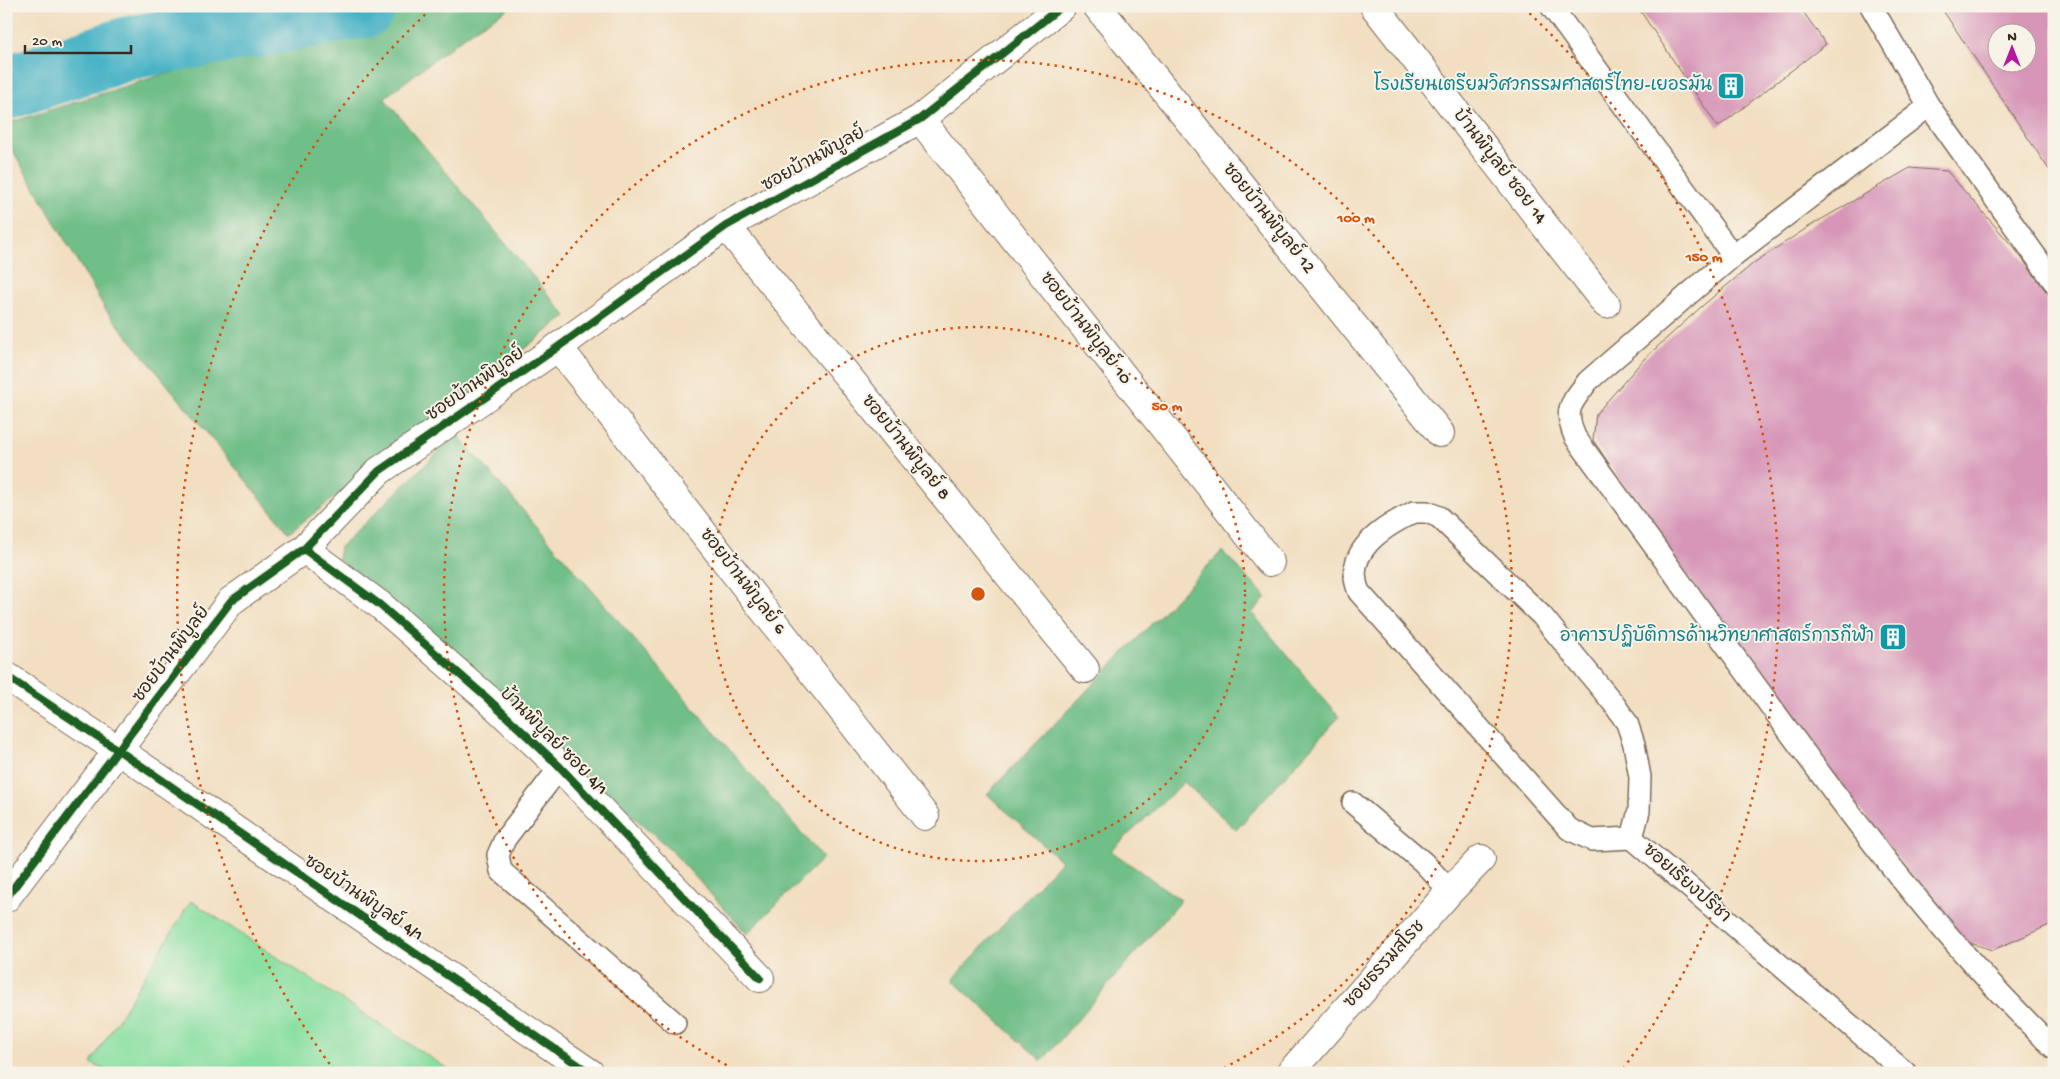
<svg xmlns="http://www.w3.org/2000/svg" width="2060" height="1079" font-family="'Gochi Hand','Playpen Sans Thai',sans-serif">
	<rect width="100%" height="100%" fill="#f7f3e8"/>
	<filter id="ink" filterUnits="userSpaceOnUse"><feTurbulence type="fractalNoise" baseFrequency=".02" numOctaves="2"/><feDisplacementMap in="SourceGraphic" scale="10" xChannelSelector="R" yChannelSelector="G"/><feConvolveMatrix kernelMatrix="1 2 1 2 8 2 1 2 1" color-interpolation-filters="sRGB"/></filter>
	<filter id="wash" filterUnits="userSpaceOnUse"><feTurbulence type="fractalNoise" baseFrequency=".0096" numOctaves="4" result="noise"/><feDisplacementMap in="SourceGraphic" scale="20" xChannelSelector="R" yChannelSelector="G"/><feGaussianBlur stdDeviation="1.12" result="paint"/><feColorMatrix in="noise" values="0 0 0 0 0 0 0 0 0 0 0 0 0 0 0 0 0 1.4 0 .05"/><feComposite in="paint" operator="in"/></filter>
	<g filter="url(#wash)">
		<rect width="100%" height="100%" fill="#f2dec0"/>
		<path fill="#8adfa2" stroke="#628460" d="M191,901l263,172h-343l-20,-10z"/>
		<g fill="#6fbe88" stroke="#557453">
			<path d="M422,6h90l-43,27 -85,65 182,218 -277,217 -183,-223 -100,-171v-15l142,-45 238,-65z"/>
			<path d="M457,434l366,424 -76,76 -78,-86 -331,-289 2,-12z"/>
			<path d="M1222,551l44,46 -14,16 87,104 -103,113 -52,-48 -73,69 70,49 -139,161 -90,-81 109,-119 -74,-67z"/>
		</g>
		<g fill="none" stroke-linecap="round" stroke-linejoin="round">
			<path stroke="#49b3c6" stroke-width="64" d="M6,88l123,-40 235,-42"/>
		</g>
		<g id="blocks">
			<g fill="#d796b8" fill-rule="evenodd">
				<path d="M1637,6h162l27,38 -108,83z"/>
				<path d="M1940,6h112l2,3v168zM1998,32h30v30h-30z"/>
				<path d="M1910,168l37,3 68,78 39,53v621l-61,27 -33,-10 -144,-188 -167,-229 -56,-83 3,-26 48,-55 57,-52 54,-45 55,-36z"/>
			</g>
		</g>
	</g>
	<g filter="url(#ink)">
		<use href="#blocks" fill-opacity="0" stroke="#7b6957" stroke-width="1"/>
		<g fill="none" stroke-linecap="round" stroke-linejoin="round">
			<g stroke="#7b6957" stroke-width="24">
				<g id="lane">
					<path d="M1551,6l182,250"/>
					<path d="M1871,6l58,100 125,176"/>
					<path d="M1929,106l-196,150 -145,125c-17,23 -25,27 -13,56 62,85 124,170 186,256 90,124 182,248 293,355"/>
					<path d="M1414,512h13l12,5 103,99 72,88 13,19 7,21 6,33 -1,34 -7,27 -40,2 -23,-11 -210,-237c-17,-40 24,-65 55,-80z"/>
					<path d="M560,767l-55,72 -7,16 3,16 174,152"/>
					<path d="M1353,803l70,59 27,29"/>
					<path d="M1632,838l274,235"/>
				</g>
			</g>
			<g stroke="#7b6957" stroke-width="30">
				<g id="street">
					<path d="M1097,6l343,427"/>
					<path d="M1374,6l232,298"/>
					<path d="M920,119l350,443"/>
					<path d="M726,226l359,443"/>
					<path d="M558,347l367,469"/>
					<path d="M304,549l76,56 108,94 72,68 200,211"/>
					<path d="M6,676l112,74 472,323"/>
					<path d="M6,898l225,-297 73,-52 75,-78 179,-124 168,-121 194,-107 142,-113"/>
					<path d="M1290,1073l160,-182 31,-32"/>
				</g>
			</g>
			<use href="#lane" stroke="#fff" stroke-width="21"/>
			<use href="#street" stroke="#fff" stroke-width="28"/>
			<g stroke="#f7f3e8" stroke-width="11">
				<g id="cycleway">
					<path d="M304,549l76,56 108,94 72,68 200,211"/>
					<path d="M6,676l112,74 472,323"/>
					<path d="M6,898l225,-297 73,-52 75,-78 179,-124 168,-121 194,-107 142,-113"/>
				</g>
			</g>
			<use href="#cycleway" stroke="#1b5e20" stroke-width="8"/>
		</g>
	</g>
	<g fill="none" stroke="#d7540e" stroke-width="2.5" stroke-dasharray="2.5 5">
		<circle cx="978" cy="594" r="267"/>
		<path d="M740 1072A534 534 0 1 1 1216 1072"/>
		<path d="M334 1070A801 801 0 0 1 432 8M1524 8A801 801 0 0 1 1622 1070"/>
	</g>
	<defs>
		<g id="building-square" transform="scale(1.4375)"><rect x="-9" y="-9" width="18" height="18" rx="4" fill="#0f9aa8" stroke="#f7f3e8"/><path d="M-4-6H4V6H1V3H-1V6H-4ZM-2.5-4.3h1.7v1.8h-1.7ZM.8-4.3h1.7v1.8H.8ZM-2.5-1h1.7V.8h-1.7ZM.8-1h1.7V.8H.8Z" fill="#fff"/></g>
	</defs>
	<g fill-rule="evenodd">
		<use href="#building-square" x="1731" y="86"/>
		<use href="#building-square" x="1893" y="637"/>
	</g>
	<g text-anchor="middle" dominant-baseline="central" stroke-width="4" stroke-linejoin="round" paint-order="stroke">
		<g font-size="18" fill="#0d838f" stroke="#f7f3e8" text-anchor="end">
			<text x="1712" y="86">โรงเรียนเตรียมวิศวกรรมศาสตร์ไทย-เยอรมัน</text>
			<text x="1874" y="637">อาคารปฏิบัติการด้านวิทยาศาสตร์การกีฬา</text>
		</g>
		<g font-size="18" fill="#3b2a1e" stroke="#f7f3e8">
			<text transform="translate(814 160) rotate(-29)">ซอยบ้านพิบูลย์</text>
			<text transform="translate(1499 167) rotate(52)">บ้านพิบูลย์ ซอย 14</text>
			<text transform="translate(1268 219) rotate(51)">ซอยบ้านพิบูลย์ 12</text>
			<text transform="translate(1085 329) rotate(52)">ซอยบ้านพิบูลย์ 10</text>
			<text transform="translate(476 385) rotate(-35)">ซอยบ้านพิบูลย์</text>
			<text transform="translate(905 448) rotate(51)">ซอยบ้านพิบูลย์ 8</text>
			<text transform="translate(742 582) rotate(52)">ซอยบ้านพิบูลย์ 6</text>
			<text transform="translate(172 655) rotate(-53)">ซอยบ้านพิบูลย์</text>
			<text transform="translate(553 742) rotate(45)">บ้านพิบูลย์ ซอย 4/1</text>
			<text transform="translate(1686 884) rotate(41)">ซอยเรียงปรีชา</text>
			<text transform="translate(363 899) rotate(34)">ซอยบ้านพิบูลย์ 4/1</text>
			<text transform="translate(1385 965) rotate(-48)">ซอยธรรมสโรช</text>
		</g>
	</g>
	<circle cx="978" cy="594" r="8" fill="#d7540e" stroke="#f7f3e8" stroke-width="2.5"/>
	<g font-size="15" text-anchor="middle" font-weight="bold" fill="#d7540e" stroke="#f7f3e8" stroke-width="4" stroke-linejoin="round" paint-order="stroke">
		<text x="1356" y="222">100 m</text>
		<text x="1704" y="261">150 m</text>
		<text x="1167" y="410">50 m</text>
	</g>
	<rect width="2060" height="1079" fill="none" stroke="#f7f3e8" stroke-width="25"/>
	<g transform="translate(2012 48)"><circle r="24" fill="#f7f3e8" stroke="#aca397"/>
	<path d="M0-4L9 19L0 12L-9 19Z" fill="#b5179e"/>
	<text y="-8" font-size="14" font-weight="bold" text-anchor="middle" fill="#3b2a1e">N</text>
	</g>
	<path d="M25 45v8h106v-8" fill="none" stroke="#3b2a1e" stroke-width="2.5"/>
	<text x="32" y="45" font-size="15" fill="#3b2a1e" stroke="#f7f3e8" stroke-width="4" paint-order="stroke">20 m</text>
</svg>
